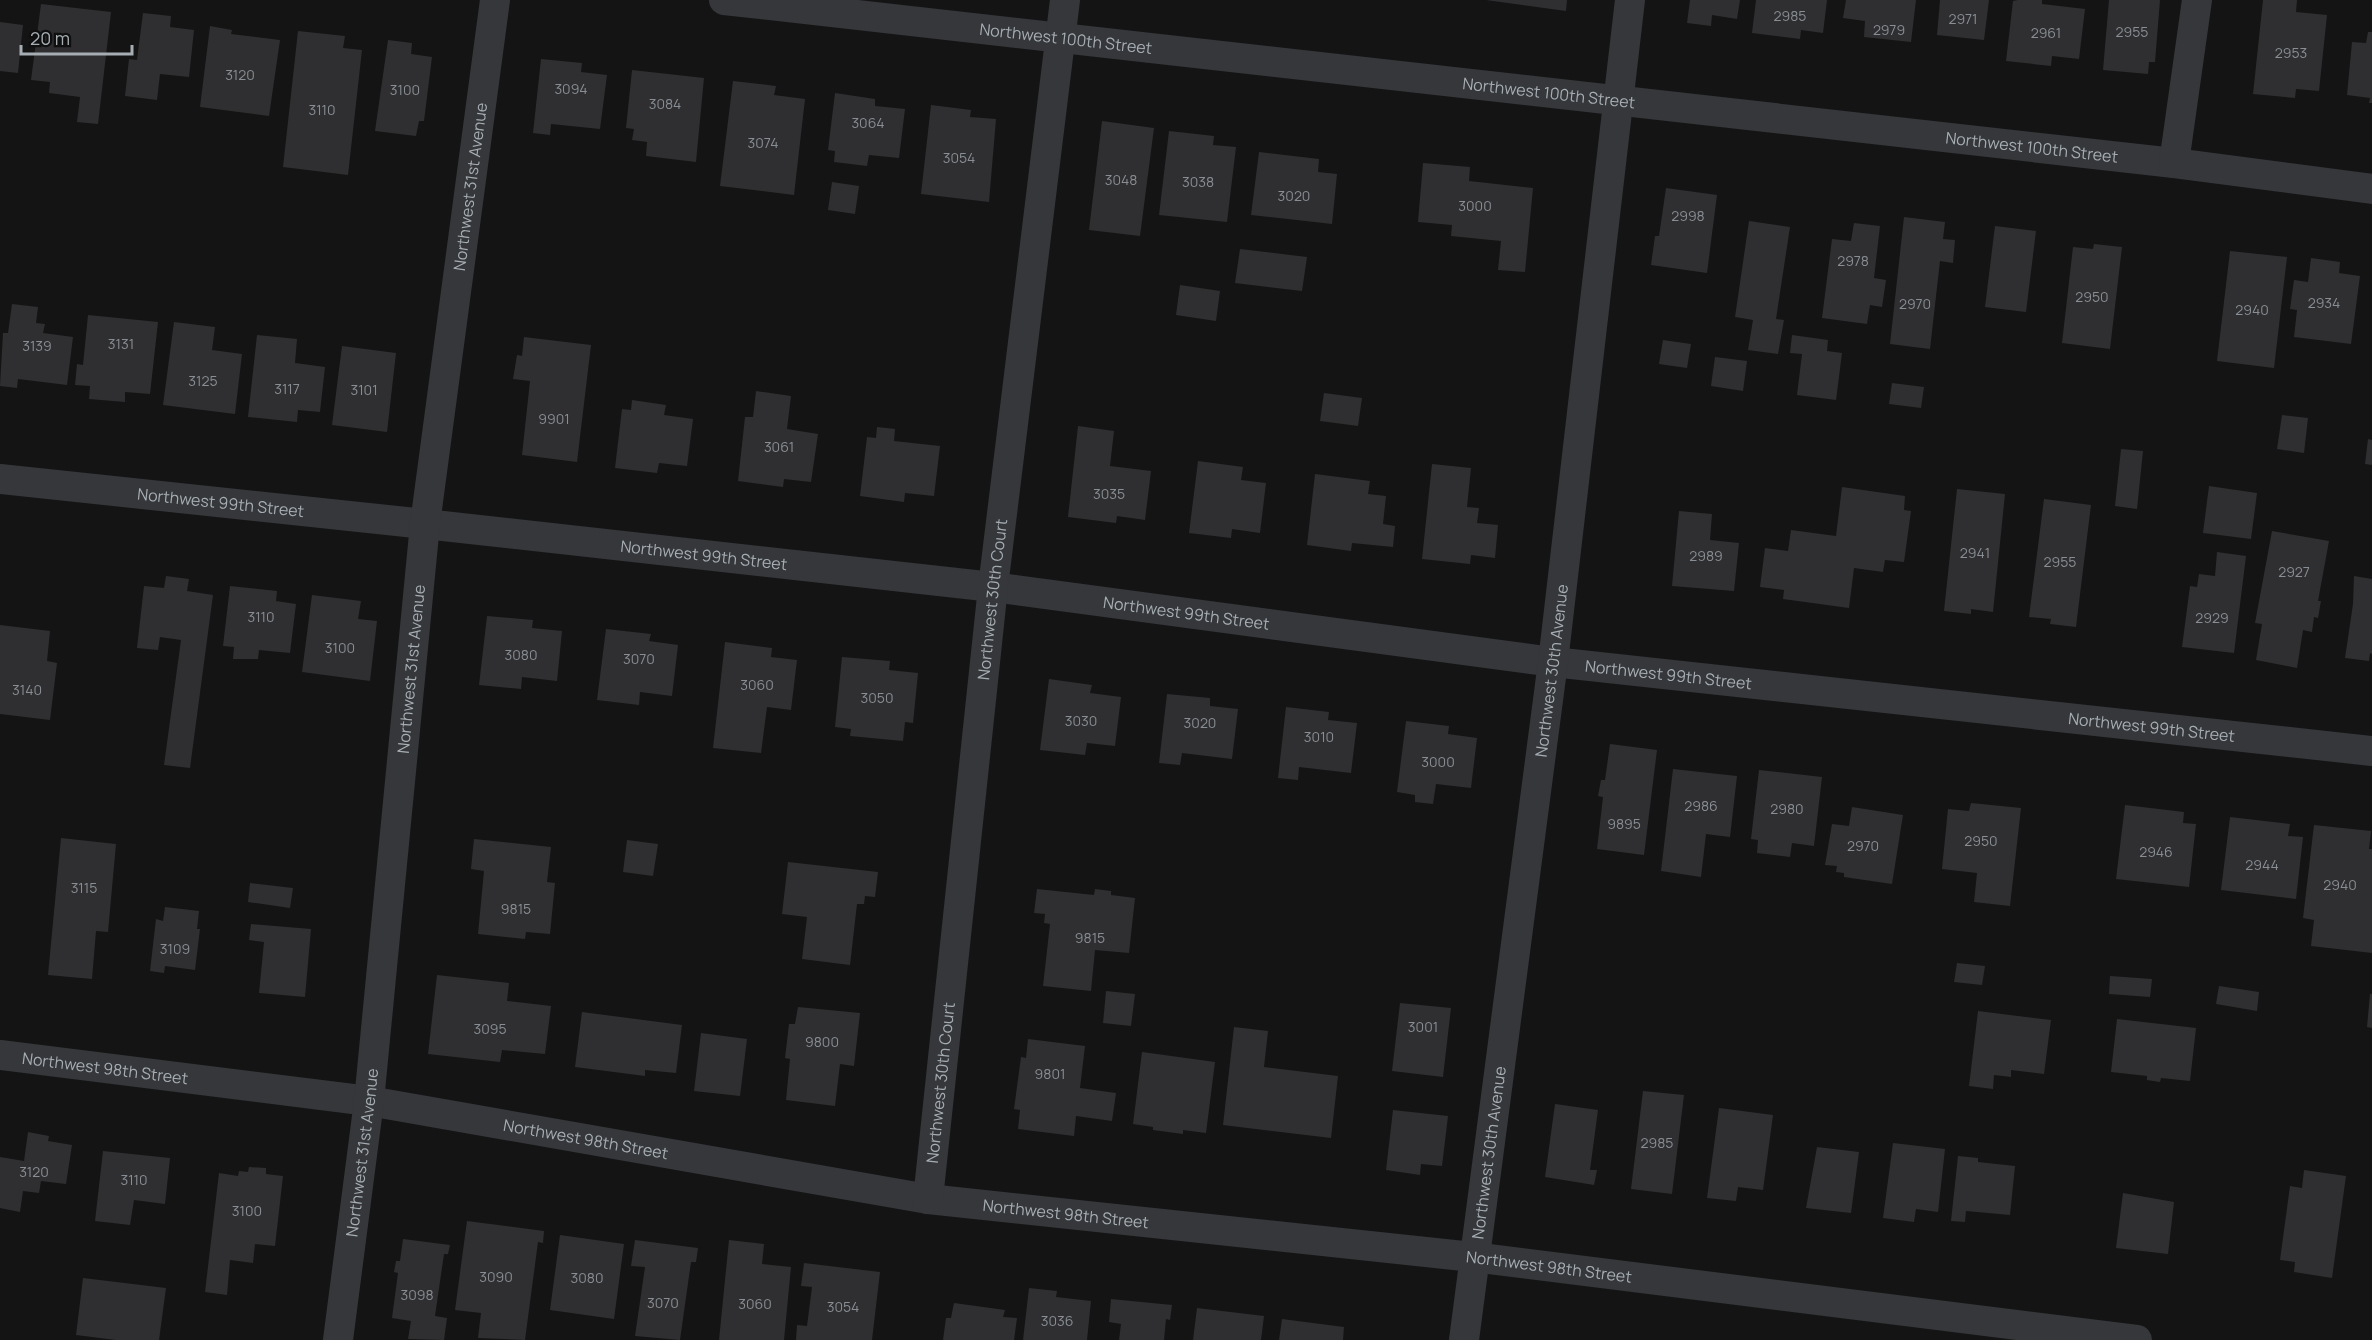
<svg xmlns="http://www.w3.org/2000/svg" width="2372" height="1340" font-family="Manrope,sans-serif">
	<rect width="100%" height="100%" fill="#141415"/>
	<g fill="#2f2f31">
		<path d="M1486,0h81l-1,11z"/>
		<path d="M1690,0h50l-3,19 -25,-4 -1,11 -24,-3z"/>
		<path d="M1756,0h71l-4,33 -22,-3 -1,9 -48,-6z"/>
		<path d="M1846,0h70l-5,42 -47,-5 1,-16 -22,-3z"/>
		<path d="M1940,0h49l-5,40 -47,-5z"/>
		<path d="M2018,0h24v4l43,5 -6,50 -27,-3 -1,10 -45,-5 7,-60z"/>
		<path d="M2109,0h51l-5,62h-6l-1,12 -45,-4z"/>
		<path d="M2263,0h34l-1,12 31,3 -8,76 -23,-2 -1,9 -42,-4z"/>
		<path d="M41,4l70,8 -13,112 -21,-2 3,-25 -31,-4 1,-11 -19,-2z"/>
		<path d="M143,13l28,3 -1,11 24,3 -5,47 -29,-3 -3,26 -32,-4 4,-37 8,1z"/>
		<path d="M0,22l23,3 -5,48 -18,-2z"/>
		<path d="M210,26l22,4 -1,4 49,6 -11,76 -69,-9z"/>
		<path d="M298,31l47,5 -2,12 19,2 -14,125 -65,-8z"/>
		<path d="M2368,32h4v71h-3l1,-5 -23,-3 5,-53 14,1z"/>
		<path d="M388,40l24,3 -1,11 21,3 -8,64h-5l-3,15 -41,-5z"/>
		<path d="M541,59l41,4 -1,9 26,3 -7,54 -49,-5 -1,11 -17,-2z"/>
		<path d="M632,70l72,8 -8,84 -50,-6 1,-14 -15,-2 2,-11 -8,-1z"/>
		<path d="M733,81l43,5 -2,9 31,4 -11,96 -74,-9z"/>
		<path d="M835,93l40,6v7l30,3 -6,49 -30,-3 -2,11 -33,-4 1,-11 -7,-1z"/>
		<path d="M931,105l40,5 -1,7 26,2 -7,83 -68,-8z"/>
		<path d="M1102,121l52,7 -14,108 -51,-6z"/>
		<path d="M1169,131l45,5 -1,9 23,2 -9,75 -68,-7z"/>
		<path d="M1259,152l60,7 -1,13 19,2 -5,50 -81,-9z"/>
		<path d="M1423,163l47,4 -1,14 64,7 -8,84 -27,-2 3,-29 -50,-5 1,-11 -34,-3z"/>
		<path d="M832,182l27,4 -4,28 -27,-4z"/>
		<path d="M1666,188l51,7 -10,78 -56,-8 4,-29h4z"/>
		<path d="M1904,217l41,5 -2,17 12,1 -2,23 -13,-2 -10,88 -40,-5z"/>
		<path d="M1749,221l41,6 -14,92 8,1 -6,34 -30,-4 5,-30 -18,-3z"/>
		<path d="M1854,223l26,3 -6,52 12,2 -4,27 -12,-2 -3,19 -45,-6 10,-79 19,2z"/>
		<path d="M1995,226l41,5 -10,81 -41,-5z"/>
		<path d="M2094,244l28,3 -12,102 -48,-6 11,-96 20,2z"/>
		<path d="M1240,249l67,8 -5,34 -67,-8z"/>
		<path d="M2230,251l57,6 -13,111 -57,-7z"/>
		<path d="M2311,258l29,4 -1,11 21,3 -9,68 -57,-7 3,-27 -7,-1 4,-29 14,2z"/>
		<path d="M1180,285l40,6 -4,30 -40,-6z"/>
		<path d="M12,304l26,3 -2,16 9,1 -2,9 30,4 -6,48 -49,-6 -1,9 -17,-2 3,-53h5z"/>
		<path d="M88,315l70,7 -8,72 -25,-2v10l-36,-3 1,-13 -15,-1 2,-21 6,1z"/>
		<path d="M174,322l41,5 -3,23 30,4 -7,60 -72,-9z"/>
		<path d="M257,335l40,4 -2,24 30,4 -5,45 -22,-2 -1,12 -49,-5z"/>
		<path d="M1792,335l36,5 -1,11 15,2 -6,47 -39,-5 5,-41 -12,-1z"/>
		<path d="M524,337l67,8 -14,117 -55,-7 8,-74 -17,-2 4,-24 5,1z"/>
		<path d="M1663,340l28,4 -4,24 -28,-4z"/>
		<path d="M342,346l54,7 -9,79 -55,-7z"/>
		<path d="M1715,357l32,4 -4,30 -32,-5z"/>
		<path d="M1892,383l32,4 -3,21 -32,-4z"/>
		<path d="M756,391l35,5 -4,33 31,5 -7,48 -27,-3 -1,8 -45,-6 7,-64h8z"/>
		<path d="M1324,393l38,5 -4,28 -38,-5z"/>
		<path d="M632,400l34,5 -2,10 29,4 -6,47 -28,-3 -2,10 -42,-5 7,-59 9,1z"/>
		<path d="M2282,415l26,3 -4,35 -27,-4z"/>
		<path d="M1078,426l36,5 -4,35 41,5 -6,49 -28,-4 -1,7 -48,-6z"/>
		<path d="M877,427l18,2 -1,12 46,5 -6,50 -29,-3 -1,9 -44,-6 7,-59 9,1z"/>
		<path d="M2368,439l4,1v25l-7,-1z"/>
		<path d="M2121,449l22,2 -6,58 -22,-3z"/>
		<path d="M1198,461l45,6 -2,13 25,3 -6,50 -28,-4 -1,9 -42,-5z"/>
		<path d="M1432,464l39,4 -4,39 12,1 -2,15 21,2 -3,33 -24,-3 -1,9 -48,-5z"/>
		<path d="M1315,474l55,7 -2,13 18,2 -3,28 12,2 -2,21 -41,-4 -1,8 -44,-6z"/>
		<path d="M2209,486l48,7 -6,46 -48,-6z"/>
		<path d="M1842,487l63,9 -1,14 7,1 -7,51 -19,-2 -2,12 -29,-4 -5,40 -66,-9 1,-9 -24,-3 5,-39 23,3 3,-21 45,6z"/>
		<path d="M1957,489l48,5 -12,118 -22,-3v5l-27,-3z"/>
		<path d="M2044,499l47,6 -15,122 -26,-3 1,-5 -22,-2z"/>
		<path d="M1679,511l33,3 -2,26 29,3 -5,48 -62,-5z"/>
		<path d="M2272,531l57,10 -11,60h3l-3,17 -4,-1 -2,15 -9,-2 -6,38 -41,-8 6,-36 -7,-1z"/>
		<path d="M2217,552l29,4 -12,97 -52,-6 8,-61 7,1 2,-13 16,2z"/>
		<path d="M166,576l23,3 -2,12 26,4 -23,173 -26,-3 17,-125 -21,-3 -2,13 -21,-2 7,-62 20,2z"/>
		<path d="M2354,576l18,3v75l-2,-1 -1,8 -24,-3 8,-54z"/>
		<path d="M230,586l47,5 -1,10 20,3 -6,49 -31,-3 -1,9h-25l1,-12 -11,-1z"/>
		<path d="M312,595l49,6 -3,18 19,2 -7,60 -68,-9z"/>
		<path d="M487,616l46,4 -1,8 30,3 -5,50 -35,-4 -1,12 -42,-4z"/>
		<path d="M0,625l50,6 -3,30 10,2 -7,57 -50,-6z"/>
		<path d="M606,629l45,5 -2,7 29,4 -6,51 -32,-4 -1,13 -42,-5z"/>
		<path d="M725,642l47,6 -1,9 26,3 -6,50 -24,-3 -6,46 -48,-5z"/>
		<path d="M842,657l48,4 -1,9 29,3 -5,50 -8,-1 -2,19 -53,-5 1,-7 -16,-2z"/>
		<path d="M1049,679l43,6 -2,8 31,4 -6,49 -28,-3 -2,12 -45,-5z"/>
		<path d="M1167,694l43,4v8l28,3 -6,50 -50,-6 -2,12 -21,-2z"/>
		<path d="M1286,707l43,5 -1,8 29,3 -6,50 -52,-6 -1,13 -20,-2z"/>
		<path d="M1406,721l43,5 -1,8 29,4 -6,50 -35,-4 -3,20 -18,-2v-7l-18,-3z"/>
		<path d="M1610,744l47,6 -13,105 -47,-6 6,-52 -5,-1 3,-16h4z"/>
		<path d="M1673,769l64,7 -7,61 -24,-3 -5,43 -40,-6z"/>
		<path d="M1759,770l63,7 -8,69 -22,-3 -2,14 -33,-4 1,-13 -7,-1z"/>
		<path d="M1971,803l50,5 -11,98 -36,-4 3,-29 -35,-4 6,-60 21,2z"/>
		<path d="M2125,805l59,7 -1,11 13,1 -7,63 -73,-8z"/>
		<path d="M1852,807l51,8 -11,69 -48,-7v-4l-8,-1 1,-6 -12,-1 7,-41 17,2z"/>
		<path d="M2230,817l60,7 -2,12 15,1 -7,62 -75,-9z"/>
		<path d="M2314,825l57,6 -2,18h3v104l-61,-7 3,-26 -11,-2z"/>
		<path d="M61,838l55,6 -8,88 -12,-1 -4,48 -44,-4z"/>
		<path d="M474,839l77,8 -4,35 8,1 -5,51 -24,-2 -1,7 -47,-5 6,-63 -13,-2z"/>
		<path d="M627,840l31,4 -5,32 -30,-4z"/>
		<path d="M788,862l90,10 -3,25 -10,-1 -1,8h-7l-7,61 -48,-6 5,-42 -25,-3z"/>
		<path d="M250,883l43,5 -3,20 -42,-6z"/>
		<path d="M1037,889l57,6 1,-6 16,2v4l24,3 -6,55 -34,-3 -4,41 -48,-5 7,-62 -6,-1 1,-9 -11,-1z"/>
		<path d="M165,907l34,4 -2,18h3l-5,41 -30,-4 -1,7 -14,-2 6,-52 7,2z"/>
		<path d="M251,924l60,5 -6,68 -46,-4 5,-51 -15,-2z"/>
		<path d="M1957,963l28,3 -3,19 -28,-3z"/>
		<path d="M437,975l72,8 -2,18 44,5 -6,48 -43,-4 -2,12 -72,-8z"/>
		<path d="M2110,976l42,3 -2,18 -41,-3z"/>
		<path d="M2219,986l40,6 -2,19 -41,-7z"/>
		<path d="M1106,991l29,3 -4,32 -28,-3z"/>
		<path d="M2370,994h2v34l-5,-1z"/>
		<path d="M1400,1003l51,5 -8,69 -51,-6z"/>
		<path d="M798,1007l62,6 -6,53 -14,-2 -5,42 -49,-6 4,-41 -5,-1 4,-34h6z"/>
		<path d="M1978,1011l73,9 -7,54 -33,-4v7l-17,-2 -1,14 -24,-3z"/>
		<path d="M582,1012l100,13 -6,48 -31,-3v6l-70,-9z"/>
		<path d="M2117,1019l79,9 -6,53 -29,-3 -1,4 -13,-2v-4l-36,-4z"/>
		<path d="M1234,1027l34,4 -4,36 74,9 -7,62 -108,-13z"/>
		<path d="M701,1033l46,6 -7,57 -46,-5z"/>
		<path d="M1028,1039l57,7 -5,42 36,5 -4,28 -36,-5 -2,20 -56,-7 2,-19 -6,-1 7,-52 5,1z"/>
		<path d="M1142,1052l73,10 -9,71 -23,-3v4l-30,-4v-3l-20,-3z"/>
		<path d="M1643,1091l41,4 -12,99 -41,-5z"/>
		<path d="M1555,1104l43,6 -8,60h7l-3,15 -49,-8z"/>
		<path d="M1719,1108l54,7 -10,75 -25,-3 -2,14 -29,-3z"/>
		<path d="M1393,1110l55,6 -6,50 -21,-2 -1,11 -34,-5z"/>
		<path d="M28,1132l21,4 -1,5 24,4 -6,39 -25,-3 -2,12 -16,-2 -3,21 -20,-4v-51l24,4z"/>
		<path d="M1893,1143l52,6 -7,63 -22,-3 -2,13 -31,-4z"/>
		<path d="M1817,1147l42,5 -8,61 -45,-5z"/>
		<path d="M103,1151l67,7 -5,46 -31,-4 -4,25 -35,-4z"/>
		<path d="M1958,1156l20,2v4l37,4 -5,49 -44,-4 -1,11 -14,-1z"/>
		<path d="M249,1167l17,1v6l17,2 -8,70 -20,-2 -2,19 -23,-3 -3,35 -22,-3 14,-119 19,3 1,-5 9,1z"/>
		<path d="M2304,1170l42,6 -14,102 -38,-6 1,-10 -15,-2 10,-74 12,2z"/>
		<path d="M2123,1193l51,9 -6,52 -52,-6z"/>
		<path d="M467,1221l77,10 -1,12 -5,-1 -13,98 -47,-2 3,-25 -26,-3z"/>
		<path d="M560,1235l64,9 -10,75 -64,-9z"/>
		<path d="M403,1239l47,6 -2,9h-4l-9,62 12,2 -3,22 -36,-1 3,-18 -19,-3 6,-45 -4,-1 2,-11h4z"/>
		<path d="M635,1240l63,8 -2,14h-5l-11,78 -45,-4 10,-69 -14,-1z"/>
		<path d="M729,1240l35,4 -2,20 29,3 -7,73h-65z"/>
		<path d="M804,1263l76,9 -8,68h-76l1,-15 10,1 5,-39 -11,-1z"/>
		<path d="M83,1278l83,10 -7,52h-43l-40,-5z"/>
		<path d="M1029,1288l28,3 -1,6 35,4 -4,39h-64z"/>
		<path d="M1111,1299l61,6 -2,15 -4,-1 -2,21h-45l2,-16 -12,-2z"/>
		<path d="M954,1303l51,7 -2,7 14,1 -3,22h-71l3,-22h5z"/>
		<path d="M1197,1308l67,8 -3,24h-68z"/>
		<path d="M1282,1319l62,8 -1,13h-64z"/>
	</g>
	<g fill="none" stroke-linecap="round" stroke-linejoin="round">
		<g stroke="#35373a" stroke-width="30">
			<path id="s1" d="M724,0l1450,163 198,26"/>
			<path d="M2174,163l23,-163"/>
			<path id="s2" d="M0,479l425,45 568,63 560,75 819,89"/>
			<path id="s3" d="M0,1055l369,46 559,98 545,58 664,83"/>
			<path id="s4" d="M928,1199l65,-612 72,-587"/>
			<path id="s5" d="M338,1340l31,-239 56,-577 70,-524"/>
			<path id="s6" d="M1464,1340l89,-678 77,-662"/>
		</g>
	</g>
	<g text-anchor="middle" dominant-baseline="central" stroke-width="4.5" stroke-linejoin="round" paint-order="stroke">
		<g font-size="14" fill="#888e93">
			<text x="1790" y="15">2985</text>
			<text x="1963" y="18">2971</text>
			<text x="1889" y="29">2979</text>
			<text x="2132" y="31">2955</text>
			<text x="2046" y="32">2961</text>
			<text x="2291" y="52">2953</text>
			<text x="240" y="74">3120</text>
			<text x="571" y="88">3094</text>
			<text x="405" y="89">3100</text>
			<text x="665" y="103">3084</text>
			<text x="322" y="109">3110</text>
			<text x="868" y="122">3064</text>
			<text x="763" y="142">3074</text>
			<text x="959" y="157">3054</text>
			<text x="1121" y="179">3048</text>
			<text x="1198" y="181">3038</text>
			<text x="1294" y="195">3020</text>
			<text x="1475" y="205">3000</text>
			<text x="1688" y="215">2998</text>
			<text x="1853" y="260">2978</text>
			<text x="2092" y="296">2950</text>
			<text x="2324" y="302">2934</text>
			<text x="1915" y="303">2970</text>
			<text x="2252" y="309">2940</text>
			<text x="121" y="343">3131</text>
			<text x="37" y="345">3139</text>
			<text x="203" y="380">3125</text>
			<text x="287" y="388">3117</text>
			<text x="364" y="389">3101</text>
			<text x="554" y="418">9901</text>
			<text x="779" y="446">3061</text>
			<text x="1109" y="493">3035</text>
			<text x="1975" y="552">2941</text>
			<text x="1706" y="555">2989</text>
			<text x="2060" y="561">2955</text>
			<text x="2294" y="571">2927</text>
			<text x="261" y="616">3110</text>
			<text x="2212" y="617">2929</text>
			<text x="340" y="647">3100</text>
			<text x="521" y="654">3080</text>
			<text x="639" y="658">3070</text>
			<text x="757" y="684">3060</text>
			<text x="27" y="689">3140</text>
			<text x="877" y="697">3050</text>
			<text x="1081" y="720">3030</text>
			<text x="1200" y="722">3020</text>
			<text x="1319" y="736">3010</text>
			<text x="1438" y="761">3000</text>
			<text x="1701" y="805">2986</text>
			<text x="1787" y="808">2980</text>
			<text x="1624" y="823">9895</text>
			<text x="1981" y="840">2950</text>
			<text x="1863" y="845">2970</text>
			<text x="2156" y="851">2946</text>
			<text x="2262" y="864">2944</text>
			<text x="2340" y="884">2940</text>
			<text x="84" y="887">3115</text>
			<text x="516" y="908">9815</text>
			<text x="1090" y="937">9815</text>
			<text x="175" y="948">3109</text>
			<text x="1423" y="1026">3001</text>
			<text x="490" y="1028">3095</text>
			<text x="822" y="1041">9800</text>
			<text x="1050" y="1073">9801</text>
			<text x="1657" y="1142">2985</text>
			<text x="34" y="1171">3120</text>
			<text x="134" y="1179">3110</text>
			<text x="247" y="1210">3100</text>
			<text x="496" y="1276">3090</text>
			<text x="587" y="1277">3080</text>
			<text x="417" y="1294">3098</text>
			<text x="663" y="1302">3070</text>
			<text x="755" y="1303">3060</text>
			<text x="843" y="1306">3054</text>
			<text x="1057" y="1320">3036</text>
		</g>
		<g font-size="16" fill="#a6aeb4" stroke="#0f0f10">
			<text stroke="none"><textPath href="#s1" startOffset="344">Northwest 100th Street</textPath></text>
			<text stroke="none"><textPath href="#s1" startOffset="830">Northwest 100th Street</textPath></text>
			<text stroke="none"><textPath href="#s1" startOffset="1316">Northwest 100th Street</textPath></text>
			<text stroke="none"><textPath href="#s5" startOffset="1161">Northwest 31st Avenue</textPath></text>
			<text stroke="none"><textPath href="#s2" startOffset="222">Northwest 99th Street</textPath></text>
			<text stroke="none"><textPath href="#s2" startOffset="708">Northwest 99th Street</textPath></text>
			<text stroke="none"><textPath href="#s4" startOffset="603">Northwest 30th Court</textPath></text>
			<text stroke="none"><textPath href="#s2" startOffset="1194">Northwest 99th Street</textPath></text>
			<text stroke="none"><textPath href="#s5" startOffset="675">Northwest 31st Avenue</textPath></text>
			<text stroke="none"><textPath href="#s6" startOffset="675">Northwest 30th Avenue</textPath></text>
			<text stroke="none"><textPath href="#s2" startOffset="1680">Northwest 99th Street</textPath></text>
			<text stroke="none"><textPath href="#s2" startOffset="2166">Northwest 99th Street</textPath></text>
			<text stroke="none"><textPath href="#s3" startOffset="106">Northwest 98th Street</textPath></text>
			<text stroke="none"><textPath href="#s4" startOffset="117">Northwest 30th Court</textPath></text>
			<text stroke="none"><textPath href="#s3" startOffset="592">Northwest 98th Street</textPath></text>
			<text stroke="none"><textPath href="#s6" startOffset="189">Northwest 30th Avenue</textPath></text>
			<text stroke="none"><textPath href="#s5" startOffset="189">Northwest 31st Avenue</textPath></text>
			<text stroke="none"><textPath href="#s3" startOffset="1078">Northwest 98th Street</textPath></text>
			<text stroke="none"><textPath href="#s3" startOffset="1564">Northwest 98th Street</textPath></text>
		</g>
	</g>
	<path d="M21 45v9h111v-9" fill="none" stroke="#a6aeb4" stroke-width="3"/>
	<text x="30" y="45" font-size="18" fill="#a6aeb4" stroke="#0f0f10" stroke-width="4.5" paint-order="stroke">20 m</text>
</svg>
